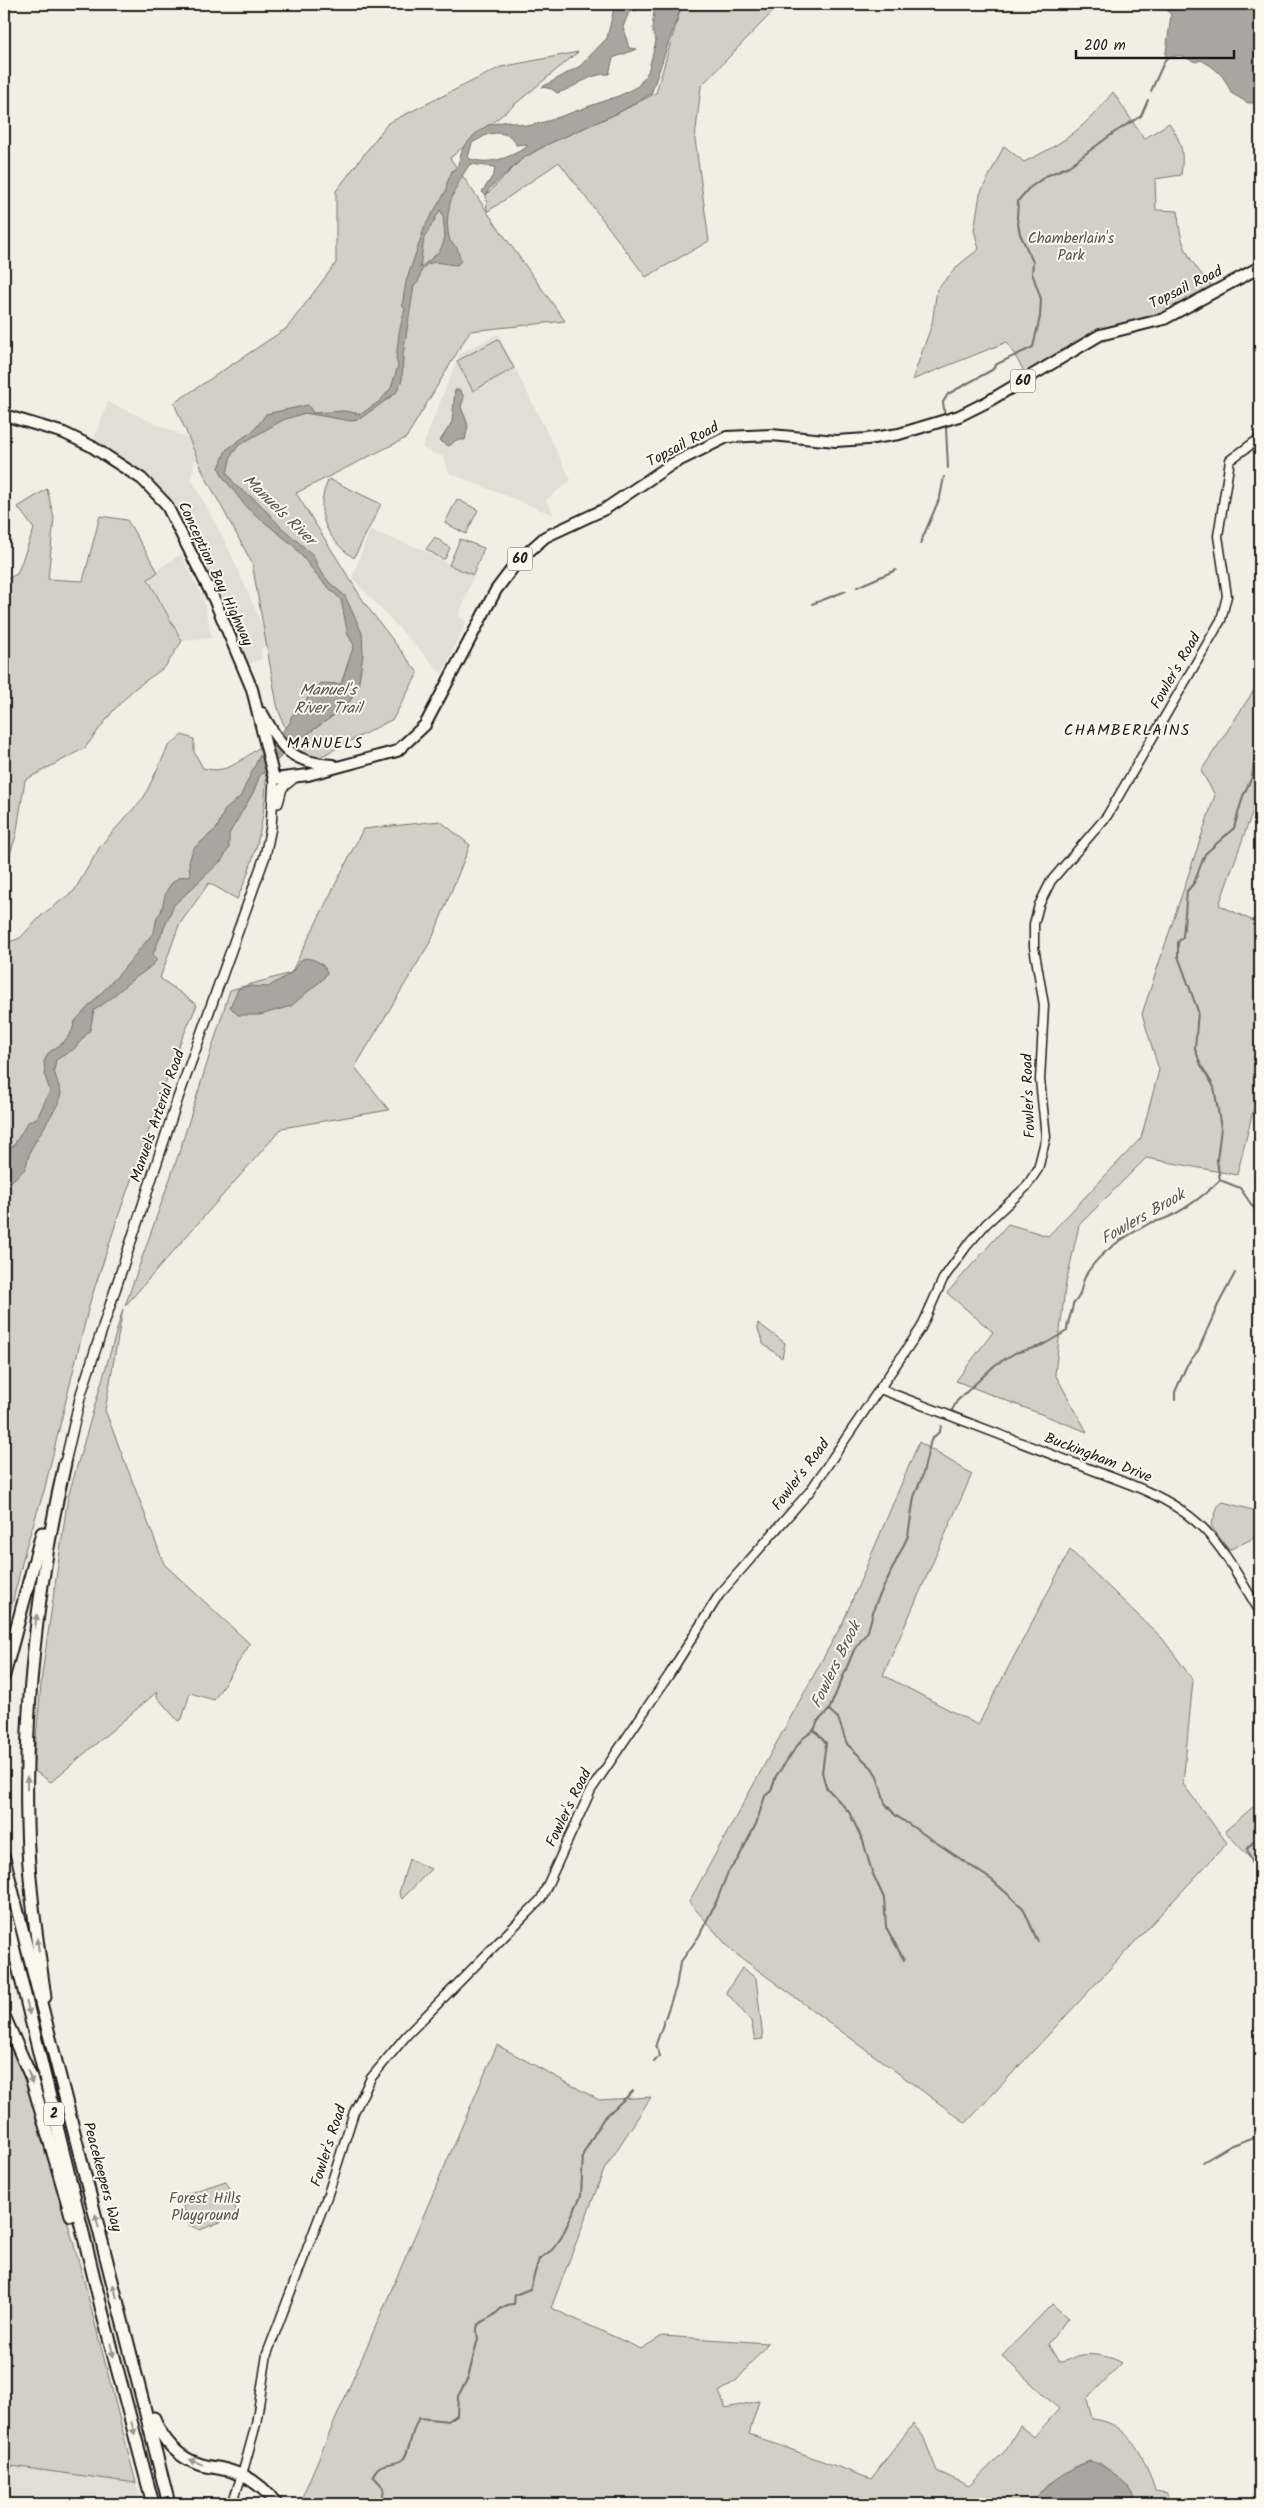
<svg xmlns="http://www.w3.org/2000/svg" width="1264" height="2508" font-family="Kalam,sans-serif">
	<rect width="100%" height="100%" fill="#f2eee4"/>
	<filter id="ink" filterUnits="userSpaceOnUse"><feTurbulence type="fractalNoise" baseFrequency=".02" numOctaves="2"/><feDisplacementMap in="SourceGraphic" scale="10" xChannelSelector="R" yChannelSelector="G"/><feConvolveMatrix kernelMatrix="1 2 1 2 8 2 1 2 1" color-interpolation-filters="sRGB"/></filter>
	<g filter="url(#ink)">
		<g fill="#e2ded5">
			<path d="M498,334l73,146 -25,20 8,15 -105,-42 -6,-16 -21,-9 37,-94z"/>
			<path d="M108,402l90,41 -7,35 35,65 45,102 -10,3 1,11 -13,5 -50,-109 -35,-62 -26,-24 -42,-29 -1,-4z"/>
			<path d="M370,530l54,20 21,13 29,11 -15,42 7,6 -24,52 -90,-96z"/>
			<path d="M181,554l22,44 9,40 -29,3 -35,-65z"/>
			<path d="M4,2465l132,18 7,21h-139z"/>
		</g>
		<g fill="#d2cfc6" stroke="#777671">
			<path d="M682,4h98l-79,82 -6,53 14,102 -63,36 -87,-115 -72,50 78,109 -95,10 -64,107 -110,55 70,112 52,68 -25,46 -77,40 -25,-13 -14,-41 -25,-142 -48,-89 -30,-71 113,-75 49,-65v-72l52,-68 113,-56 77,-15 -128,106 37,53 -1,-16 36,-36 26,-15 70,-31 38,-20z"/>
			<path d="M1113,92l31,47 25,-16c13,20 15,28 12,52l-26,4 1,31 22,1c1,37 14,53 38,80l-52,28 -64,16 -72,43 -21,-36 -95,38 20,-56 5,-35 24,-26 18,-14 -5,-19 6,-36 24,-48 20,16c42,-20 60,-34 89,-70z"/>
			<path d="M498,339l16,29 -41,23 -16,-30z"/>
			<path d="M329,479l52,25 -27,54c-29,-20 -41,-47 -25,-79z"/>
			<path d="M47,489l7,29 -6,61 35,2 17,-65 27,4 31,52 -10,7 34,62 -17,26 -31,22 -22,23 -27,36 -60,32 -9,56 -12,36v-292l13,-6 17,-45 -16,-22z"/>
			<path d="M457,499l21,11 -12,24 -21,-11z"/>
			<path d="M435,537l15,11 -5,11h-3l-16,-10z"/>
			<path d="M460,539l24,9 -11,27 -24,-10z"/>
			<path d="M1260,681v118h-3l-38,106 41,19v159l-23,92 -91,-17 -67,67 -14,63 -10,86 32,58 -131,-51 37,-49 -46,-39 61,-69 40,12 93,-98 18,-68 -17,-56 73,-219 -14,-24z"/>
			<path d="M182,735l12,4v13l9,16c25,7 37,-8 57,-21 2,10 6,23 6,34 -1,40 -12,82 -29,118l-28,-16 -30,42 -19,53 37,27 -17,38 -61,171 -29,88 -46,189 -18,56 -22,90v-685l3,-9 13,-5 23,-24 31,-23 27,-46 43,-48 24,-50z"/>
			<path d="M440,821l30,24 -38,94 -77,128 34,43 -107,18 -157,178 53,-150 52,-166 61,-17 72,-144z"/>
			<path d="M123,1309l-18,101 59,154 86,80 -36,56 -24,-7 -8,26 -4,2 -21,-24 1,-6 -107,91 -18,-12 9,-96 26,-177z"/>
			<path d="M758,1323l27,20 -3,15 -19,-14c0,-8 -7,-12 -5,-21z"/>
			<path d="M919,1442l53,32 -89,201 95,50 92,-175 92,88 31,42 -10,104 44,59 -261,280 -234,-172 -43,-49 154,-280z"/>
			<path d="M1223,1502l37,10v23l-31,15 -18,-24 7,-20z"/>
			<path d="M1260,1801v68l-35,-38z"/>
			<path d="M409,1859l22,10 -29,30 -3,-6z"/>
			<path d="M742,1968l14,10 7,61 -8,1 -4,-19 -25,-29z"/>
			<path d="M4,2030l8,15 22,58 49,174 53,206 -132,-18z"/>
			<path d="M497,2045l102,55 52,-3 -47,73 -53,138 90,41 21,-13 106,7 -31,37 -18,12 7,16 33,-7 -10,33 122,45 42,-55 10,12 14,35 32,15 36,-35 15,-25 14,11 25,-28 -57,-53 50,-52 16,14 -20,26 11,18c9,0 15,-6 23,-7 11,-2 32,2 40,8l-35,36 5,20c38,3 54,40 63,72l12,2 1,11h-32l-7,-17 -29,-24 -26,5 -27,17 -16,19h-732z"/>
			<path d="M226,2181l12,34 -38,15 -11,-5 -9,-29z"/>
		</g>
		<g fill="#a9a6a0" stroke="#716f6b" fill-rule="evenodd">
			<path d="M615,4h67l-31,90 -33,19 -70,31 -26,15 -33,30 -3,6 -4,-3 12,-18 1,-7 -25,-3c-16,23 -28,49 -20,77l7,7 4,13 -4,4c-12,0 -29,-9 -36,7 -2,6 -1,10 -7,14l-11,69 -1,25 -6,13 -35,25 -10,3 -46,-8 -22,7 -44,25 -8,11 -4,17 9,13 21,15 23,25 33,29 6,14 10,13 16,14 17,37 1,21 -5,34 -11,18 -56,40 -23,24 -8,5 -7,18 -24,41v14l-7,12 -48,45 -21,49 4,6c-9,10 -15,13 -25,20 -13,10 -23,22 -38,30l-4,20 -16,19 -18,11 -2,11 7,22 -3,11 -27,45 -6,20 -21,19v-26l3,-11 7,-6 14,-23 9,-4 13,-27 -5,-15 -1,-14 4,-9 16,-11 8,-11 3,-10 46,-49 33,-40 3,-15 4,-5 5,-20 5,-8 8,-7 11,-1 -1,-14 4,-13 24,-21 7,-17 16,-14 20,-42 30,-32 1,-6 30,-34 20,1 13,-39 -6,-10 -7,-35 -21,-21 -26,-33 -47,-38 -24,-31 -4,-9 7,-18 29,-21 11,-15 42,-9 5,8 31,-2 17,3 19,-13 11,-13 7,-22 -2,-7 3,-26 6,-25 -3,-2 4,-24 19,-56 21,-35 1,-8 5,-12 5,-4 6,-19 11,-13 14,-10 20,-4 20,5 20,-5 73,-26 17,-9 10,-14 8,-31 -4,-11 2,-19 -10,-3 -15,4 -6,15 6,21 8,1 -24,9 -4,16c-20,-1 -33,14 -52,19l-5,-4 -10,-2 38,-21 27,-28zM496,133c9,1 18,2 20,12l10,-1 1,3c-19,11 -38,19 -59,11l4,-15 16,-9zM440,210l3,5 2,22 -2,7 -4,8 -19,16 4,-30z"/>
			<path d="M1163,4h97v99h-12l-17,-10c-6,-17 -14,-24 -30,-33l-5,2 -17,-7 -14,5 6,-45z"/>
			<path d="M455,390h5l4,7 -3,10 7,18 -3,15h-9l-7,6 -9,-5 12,-19z"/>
			<path d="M305,958c10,1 19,5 22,15l-5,7 -31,26 -31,9h-22l-8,-8 8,-18 11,-3 19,1 23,-14 10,-13z"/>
			<path d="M1090,2461c15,3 46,26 46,43h-105c15,-20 37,-36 59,-43z"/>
		</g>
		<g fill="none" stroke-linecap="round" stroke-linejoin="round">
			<g stroke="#716f6b" stroke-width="2">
				<path d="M1151,91l14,-31"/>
				<path d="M945,417l-2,-15 5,-8 44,-24 5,-6 36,-17 7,-30 1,-18 -9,-26 1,-11 -13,-28 -3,-16 1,-17 10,-12 18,-13 23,-10 46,-34 26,-16 7,-16"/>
				<path d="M946,428l2,40"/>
				<path d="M920,544l20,-47 4,-20"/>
				<path d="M857,587l39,-17"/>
				<path d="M812,604l34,-13"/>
				<path d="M1220,1180l-3,-20 4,-32 -7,-41 -13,-22 -6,-16 3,-38 -20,-55v-14l5,-5 4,-46 7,-8 11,-29 29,-26 9,-32 9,-19 4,-28 4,-6"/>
				<path d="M1220,1180l20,8 20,29"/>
				<path d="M1256,1245l4,-17"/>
				<path d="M1175,1400v-8l12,-27 11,-14 20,-46 17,-32"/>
				<path d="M951,1412l6,-11 38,-36 20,-12 26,-7 26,-15c0,-10 5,-17 6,-27 10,-8 7,-20 14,-31 16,-25 40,-37 65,-51 21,-2 53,-27 68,-42"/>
				<path d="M829,1710l9,8 9,26 25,24 5,8 8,27 10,12 97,65 31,28 15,34"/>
				<path d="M814,1730l12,13 -4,29 4,15 23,25 14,29 9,31 12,26 2,29 18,33"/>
				<path d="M1255,1870l-8,-21 10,-12 3,-12"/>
				<path d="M654,2062l5,-6 -3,-12 20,-57 4,-24 19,-27 18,-36 11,-28 10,-13 18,-35 9,-28 6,-5 5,-15 26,-37 12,-9 4,-9 11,-11 25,-60 14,-19 7,-26 33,-69 6,-39 8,-20 9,-37 9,-9 1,-5"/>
				<path d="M1203,2162l27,-16 30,-11"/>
				<path d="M382,2504l2,-16 -11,-12c6,-16 17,-9 29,-16 7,-4 10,-33 17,-42l29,3 9,-6 1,-19 10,-18 10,-40c-4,-16 3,-15 13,-21 8,-5 11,-13 23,-13l1,-9 15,-6 9,-30 13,-9 9,-12 20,-42 2,-42 20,-35 30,-28"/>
			</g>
			<g stroke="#1c1c1c" stroke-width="11">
				<g id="tertiary">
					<path d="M880,1389l252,96c76,30 88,61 128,127"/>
					<path d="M232,2504l10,-29 14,-51 11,-70 61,-160 26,-82 17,-34 35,-42 135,-137 50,-109 78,-115 50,-80 91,-104 111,-163 22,-49 23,-32 20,-23 40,-37 12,-18 8,-32 -6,-57 4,-75 -10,-58v-23l5,-19 12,-24 56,-65 114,-196 6,-24 -9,-60 12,-76 30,-22"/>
				</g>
			</g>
			<g stroke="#1c1c1c" stroke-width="12">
				<g id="secondary">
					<path d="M278,803l4,-15 13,-11"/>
					<path d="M65,1463l16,-69 97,-296 87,-242 6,-29 3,-48"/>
				</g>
			</g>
			<g stroke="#1c1c1c" stroke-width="14">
				<g id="primary">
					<path d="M4,415l60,18 27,13 51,33 24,25 48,95 38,90 22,90 34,-4 89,-24 28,-26 71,-135 22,-29 27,-24 60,-28 67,-45 55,-27 44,-2 65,6 31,-2 32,-5 60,-18 28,-14 113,-67 64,-16 96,-52"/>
					<path d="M262,713c20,35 28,50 71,52"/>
				</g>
			</g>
			<g stroke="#1c1c1c" stroke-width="15">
				<g id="motorway">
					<path d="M4,1675l38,-142"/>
					<path d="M4,1858l165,646"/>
					<path d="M4,1909l100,410 49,185"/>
					<path d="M45,1997c-8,-58 -17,-116 -18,-174 -3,-122 11,-242 38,-360"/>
					<path d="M4,2016l27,61 40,138"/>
					<path d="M154,2418c8,22 25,41 48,47 11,3 21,3 31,7 18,5 33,18 43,32"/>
				</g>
			</g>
			<use href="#tertiary" stroke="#fbf7ec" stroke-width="8"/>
			<use href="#secondary" stroke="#fbf7ec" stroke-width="9"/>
			<use href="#primary" stroke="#fbf7ec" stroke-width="10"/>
			<use href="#motorway" stroke="#fbf7ec" stroke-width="11"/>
		</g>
		<defs><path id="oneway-solid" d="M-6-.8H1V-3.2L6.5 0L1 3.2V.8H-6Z" transform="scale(1.25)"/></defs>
		<g fill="#97948e">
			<use href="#oneway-solid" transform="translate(36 1621) rotate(-82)"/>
			<use href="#oneway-solid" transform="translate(27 1783) rotate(-90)"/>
			<use href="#oneway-solid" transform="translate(38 1945) rotate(-98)"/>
			<use href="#oneway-solid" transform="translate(28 2008) rotate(77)"/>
			<use href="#oneway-solid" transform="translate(30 2077) rotate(70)"/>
			<use href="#oneway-solid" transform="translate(97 2221) rotate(-104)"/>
			<use href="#oneway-solid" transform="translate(115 2291) rotate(-105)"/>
			<use href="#oneway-solid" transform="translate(112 2350) rotate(76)"/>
			<use href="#oneway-solid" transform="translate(133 2428) rotate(75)"/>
			<use href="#oneway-solid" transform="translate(196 2462) rotate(-158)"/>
		</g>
	</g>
	<g text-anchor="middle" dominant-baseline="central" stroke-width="4" stroke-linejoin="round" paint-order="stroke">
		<g fill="#fbf7ec" stroke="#5f5e5a" stroke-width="1">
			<rect x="1010.5" y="369.5" width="25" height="23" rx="4"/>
			<rect x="507.5" y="547.5" width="25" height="23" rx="4"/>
			<rect x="44" y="2102.5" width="20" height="23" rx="4"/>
		</g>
		<g font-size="14" font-weight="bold" fill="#1c1c1c">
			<text x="1023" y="381">60</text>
			<text x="520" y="559">60</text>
			<text x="54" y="2114">2</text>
		</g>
		<g font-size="15" fill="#53524f" stroke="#fbf7ec">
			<text x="1071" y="239">Chamberlain's<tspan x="1071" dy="17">Park</tspan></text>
			<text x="205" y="2199">Forest Hills<tspan x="205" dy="17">Playground</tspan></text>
		</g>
		<g font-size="15" fill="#1c1c1c" stroke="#fbf7ec">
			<text transform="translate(1186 288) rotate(-26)">Topsail Road</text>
			<text transform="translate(683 445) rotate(-28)">Topsail Road</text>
			<text transform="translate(215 574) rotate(65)">Conception Bay Highway</text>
			<text transform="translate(1176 671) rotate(-60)">Fowler's Road</text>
			<text transform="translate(1029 1096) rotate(-92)">Fowler's Road</text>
			<text transform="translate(158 1116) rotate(-71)">Manuels Arterial Road</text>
			<text transform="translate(1098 1458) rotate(21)">Buckingham Drive</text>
			<text transform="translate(801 1475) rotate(-53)">Fowler's Road</text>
			<text transform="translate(569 1808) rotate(-64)">Fowler's Road</text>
			<text transform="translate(329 2146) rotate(-72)">Fowler's Road</text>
			<text transform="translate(102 2177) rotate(75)">Peacekeepers Way</text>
		</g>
		<g font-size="16" font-style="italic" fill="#545351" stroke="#fbf7ec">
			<text transform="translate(279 510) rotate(44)">Manuels River</text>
			<text x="328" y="690">Manuel's<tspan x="328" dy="18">River Trail</tspan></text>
			<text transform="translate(1143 1217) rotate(-30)">Fowlers Brook</text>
			<text transform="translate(836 1665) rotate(-64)">Fowlers Brook</text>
		</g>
		<g font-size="16" letter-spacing="1" fill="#1c1c1c" stroke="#fbf7ec">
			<text x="1127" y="730">CHAMBERLAINS</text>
			<text x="325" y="743">MANUELS</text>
		</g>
	</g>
	<rect width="1264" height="2508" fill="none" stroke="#fbf7ec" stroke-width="20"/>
	<rect x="10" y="10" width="1244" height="2488" fill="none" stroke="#1c1c1c" stroke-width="2" filter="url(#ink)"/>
	<path d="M1076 50v8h158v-8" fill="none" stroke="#1c1c1c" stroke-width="2.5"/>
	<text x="1084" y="50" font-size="15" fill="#1c1c1c" stroke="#fbf7ec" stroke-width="4" paint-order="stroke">200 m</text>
</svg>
